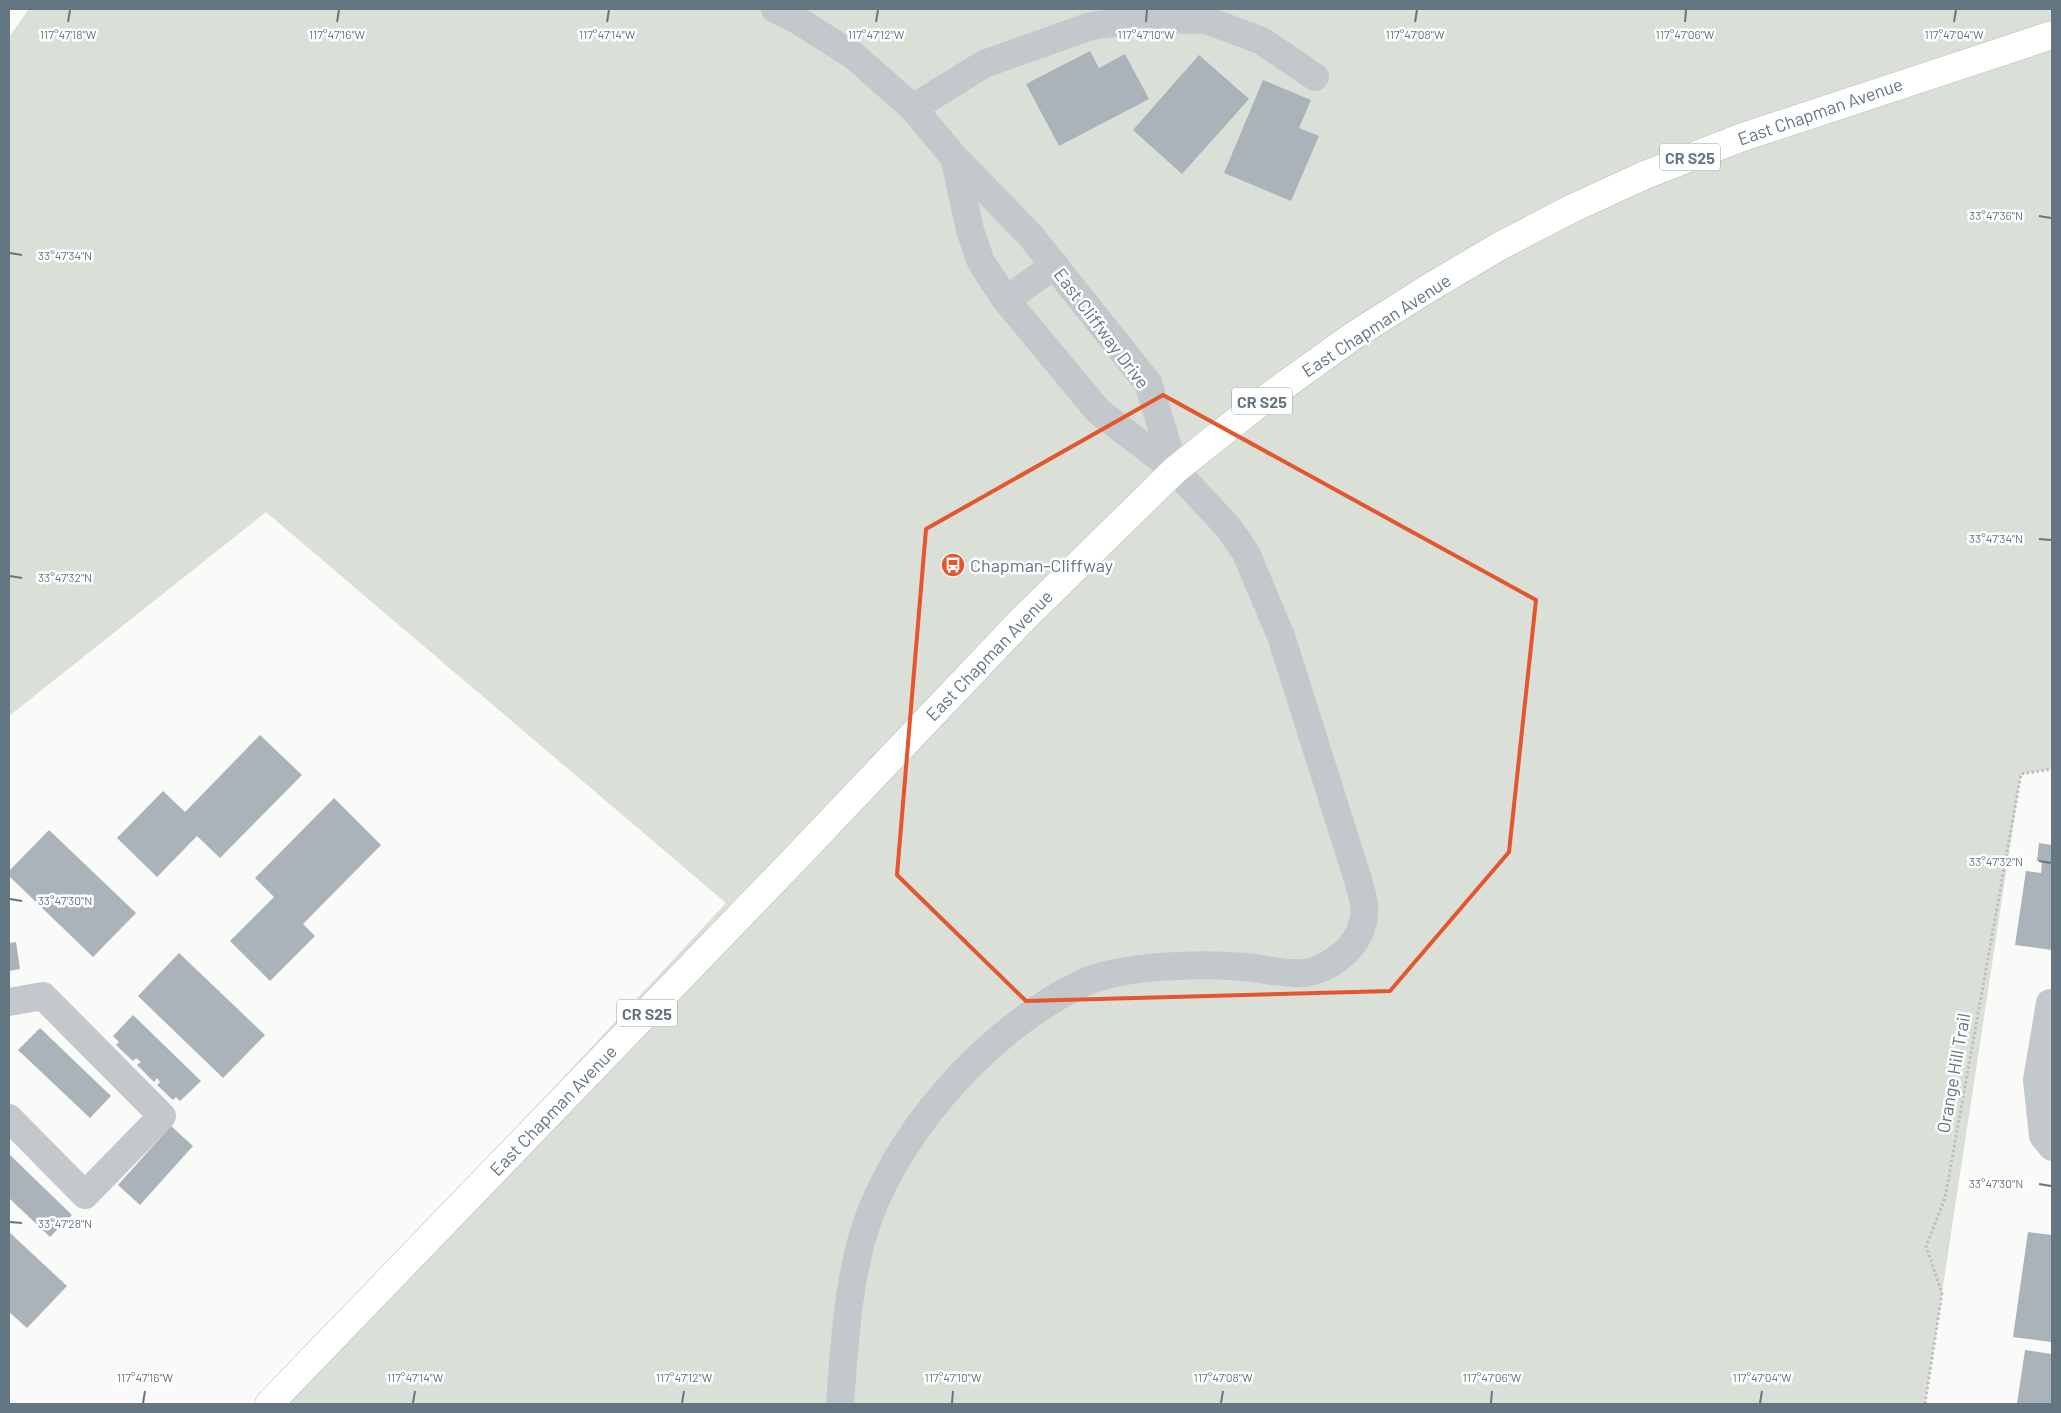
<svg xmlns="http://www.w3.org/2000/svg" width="2061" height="1413" font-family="Barlow,sans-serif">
	<rect width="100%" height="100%" fill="#fafaf8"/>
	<path fill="#dadfd7" d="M29,9h2018l5,2v758l-31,5 -96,630h-1666l467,-501 -460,-391 -257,204v-679z"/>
	<g fill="#aab3b9">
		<path d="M1090,51l9,17 26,-14 24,45 -90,47 -33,-62z"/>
		<path d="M1199,55l50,44 -67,75 -49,-44z"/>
		<path d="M1263,80l48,20 -12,28 20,8 -28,65 -67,-28z"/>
		<path d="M260,735l42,40 -82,83 -23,-22 -40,41 -40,-39 46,-47 22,21z"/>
		<path d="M334,798l47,47 -78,79 12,12 -45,45 -40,-40 44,-44 -19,-19z"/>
		<path d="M49,830l87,83 -43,44 -84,-81v-5z"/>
		<path d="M2039,843l13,2v105l-37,-5 11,-74 15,2 1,-12h-5z"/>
		<path d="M16,942l4,27 -11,2v-28z"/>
		<path d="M179,953l86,82 -42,43 -85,-82z"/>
		<path d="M133,1015l68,66 -21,20 -4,-4 -3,3 -16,-15 3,-3 -3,-4 -3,4 -17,-17 4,-3 -5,-4 -3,3 -17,-16 3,-3 -6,-6z"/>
		<path d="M40,1028l71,68 -21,22 -72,-68z"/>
		<path d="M171,1126l22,20 -53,59 -22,-20z"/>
		<path d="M9,1154l63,61 -22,22 -41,-39z"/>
		<path d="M9,1232l58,54 -40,42 -18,-16z"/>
		<path d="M2028,1232l24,3v107l-39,-5z"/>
		<path d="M2025,1350l27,4v50h-35z"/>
	</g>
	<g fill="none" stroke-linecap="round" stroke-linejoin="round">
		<g stroke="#b5babe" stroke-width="29">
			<path id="major" d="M269,1404l523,-542 231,-243 152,-149 78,-62 100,-72 71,-45 74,-44 75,-39 72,-33 95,-37 312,-103"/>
		</g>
		<path stroke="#bbbfc2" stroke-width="3" stroke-dasharray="2.5 2.5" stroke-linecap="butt" d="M1925,1404l17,-111 -16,-47 19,-48 76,-424 31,-5"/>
		<g stroke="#c3c8cc" stroke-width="28">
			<path d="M775,9l24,12 55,35 59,52 41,49 76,78 118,148 27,87"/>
			<path d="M913,108l71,-44 107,-38 49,-7 66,1 56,21 53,36"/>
			<path d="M1006,300l49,-35"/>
			<path d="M9,1002l34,-6 119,120 -77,79 -76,-77"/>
			<path d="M2050,1003l-13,77 6,56 9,11"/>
			<path d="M840,1404c4,-54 7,-109 21,-162 28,-104 126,-213 222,-259 39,-18 120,-20 162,-16 20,2 41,8 60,6 24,-4 51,-24 57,-48 5,-14 1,-28 -3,-42l-78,-247 -35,-83 -18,-26 -53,-57 -77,-59 -92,-111 -25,-38 -11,-32 -16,-73"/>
		</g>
		<use href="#major" stroke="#fff" stroke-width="28"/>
	</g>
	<path fill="none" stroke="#e4572e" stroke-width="4" stroke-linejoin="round" d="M1163,395l373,205 -27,252 -119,139 -364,10 -129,-126 29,-346z"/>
	<path fill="none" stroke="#657683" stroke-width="2" d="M68,22l2,-12M337,22l2,-12M607,22l2,-12M876,22l2,-12M1146,22l1,-12M1415,22l2,-12M1685,22l1,-12M1954,22l2,-12M2039,216l12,2M10,253l12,2M2039,539l12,1M10,576l12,2M2039,861l12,2M10,899l12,2M2039,1184l12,2M10,1222l12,1M143,1403l2,-12M413,1403l2,-12M682,1403l2,-12M952,1403l1,-12M1221,1403l2,-12M1491,1403l1,-12M1760,1403l2,-12"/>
	<defs>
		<g id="bus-disc" transform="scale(1.25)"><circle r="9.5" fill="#e4572e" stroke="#fff"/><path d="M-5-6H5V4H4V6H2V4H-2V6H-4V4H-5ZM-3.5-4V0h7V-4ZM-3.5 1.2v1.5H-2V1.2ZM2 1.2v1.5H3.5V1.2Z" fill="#fff"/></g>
	</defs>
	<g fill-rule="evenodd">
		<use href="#bus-disc" x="953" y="565"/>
	</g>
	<g text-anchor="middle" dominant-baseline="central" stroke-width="5" stroke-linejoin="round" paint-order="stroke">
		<g fill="#fff" stroke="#939fa8" stroke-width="1">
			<rect x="1660" y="143.5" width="60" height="27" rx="4"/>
			<rect x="1232" y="387.5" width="60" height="27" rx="4"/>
			<rect x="617" y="999.5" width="60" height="27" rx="4"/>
		</g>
		<g font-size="16" font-weight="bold" fill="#657683">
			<text x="1690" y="157">CR S25</text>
			<text x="1262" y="401">CR S25</text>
			<text x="647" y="1013">CR S25</text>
		</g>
		<g font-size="18" fill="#657683" stroke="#fff">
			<text transform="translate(1820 111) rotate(-19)">East Chapman Avenue</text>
			<text transform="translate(1376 325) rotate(-33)">East Chapman Avenue</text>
			<text transform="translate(1102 328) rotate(53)">East Cliffway Drive</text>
			<text transform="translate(989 655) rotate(-46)">East Chapman Avenue</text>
			<text transform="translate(1953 1073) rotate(-80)">Orange Hill Trail</text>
			<text transform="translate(553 1110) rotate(-46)">East Chapman Avenue</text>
		</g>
		<g font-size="18" fill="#657683" stroke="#fff" text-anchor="start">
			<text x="970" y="565">Chapman-Cliffway</text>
		</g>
	</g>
	<g font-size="12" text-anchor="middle" fill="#657683" stroke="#fff" stroke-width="5" stroke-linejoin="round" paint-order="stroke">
		<text x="68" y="39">117°47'18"W</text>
		<text x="337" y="39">117°47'16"W</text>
		<text x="607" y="39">117°47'14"W</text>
		<text x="876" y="39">117°47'12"W</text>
		<text x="1146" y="39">117°47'10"W</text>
		<text x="1415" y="39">117°47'08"W</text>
		<text x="1685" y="39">117°47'06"W</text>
		<text x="1954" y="39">117°47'04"W</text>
		<text x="1996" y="220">33°47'36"N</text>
		<text x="65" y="260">33°47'34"N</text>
		<text x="1996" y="543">33°47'34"N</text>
		<text x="65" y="582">33°47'32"N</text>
		<text x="1996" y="866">33°47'32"N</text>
		<text x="65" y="905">33°47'30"N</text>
		<text x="1996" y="1188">33°47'30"N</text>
		<text x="65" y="1228">33°47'28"N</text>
		<text x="145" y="1382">117°47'16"W</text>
		<text x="415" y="1382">117°47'14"W</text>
		<text x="684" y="1382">117°47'12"W</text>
		<text x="953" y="1382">117°47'10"W</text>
		<text x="1223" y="1382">117°47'08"W</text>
		<text x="1492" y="1382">117°47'06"W</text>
		<text x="1762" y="1382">117°47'04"W</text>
	</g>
	<rect width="2061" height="1413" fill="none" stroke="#657683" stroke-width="20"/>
</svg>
